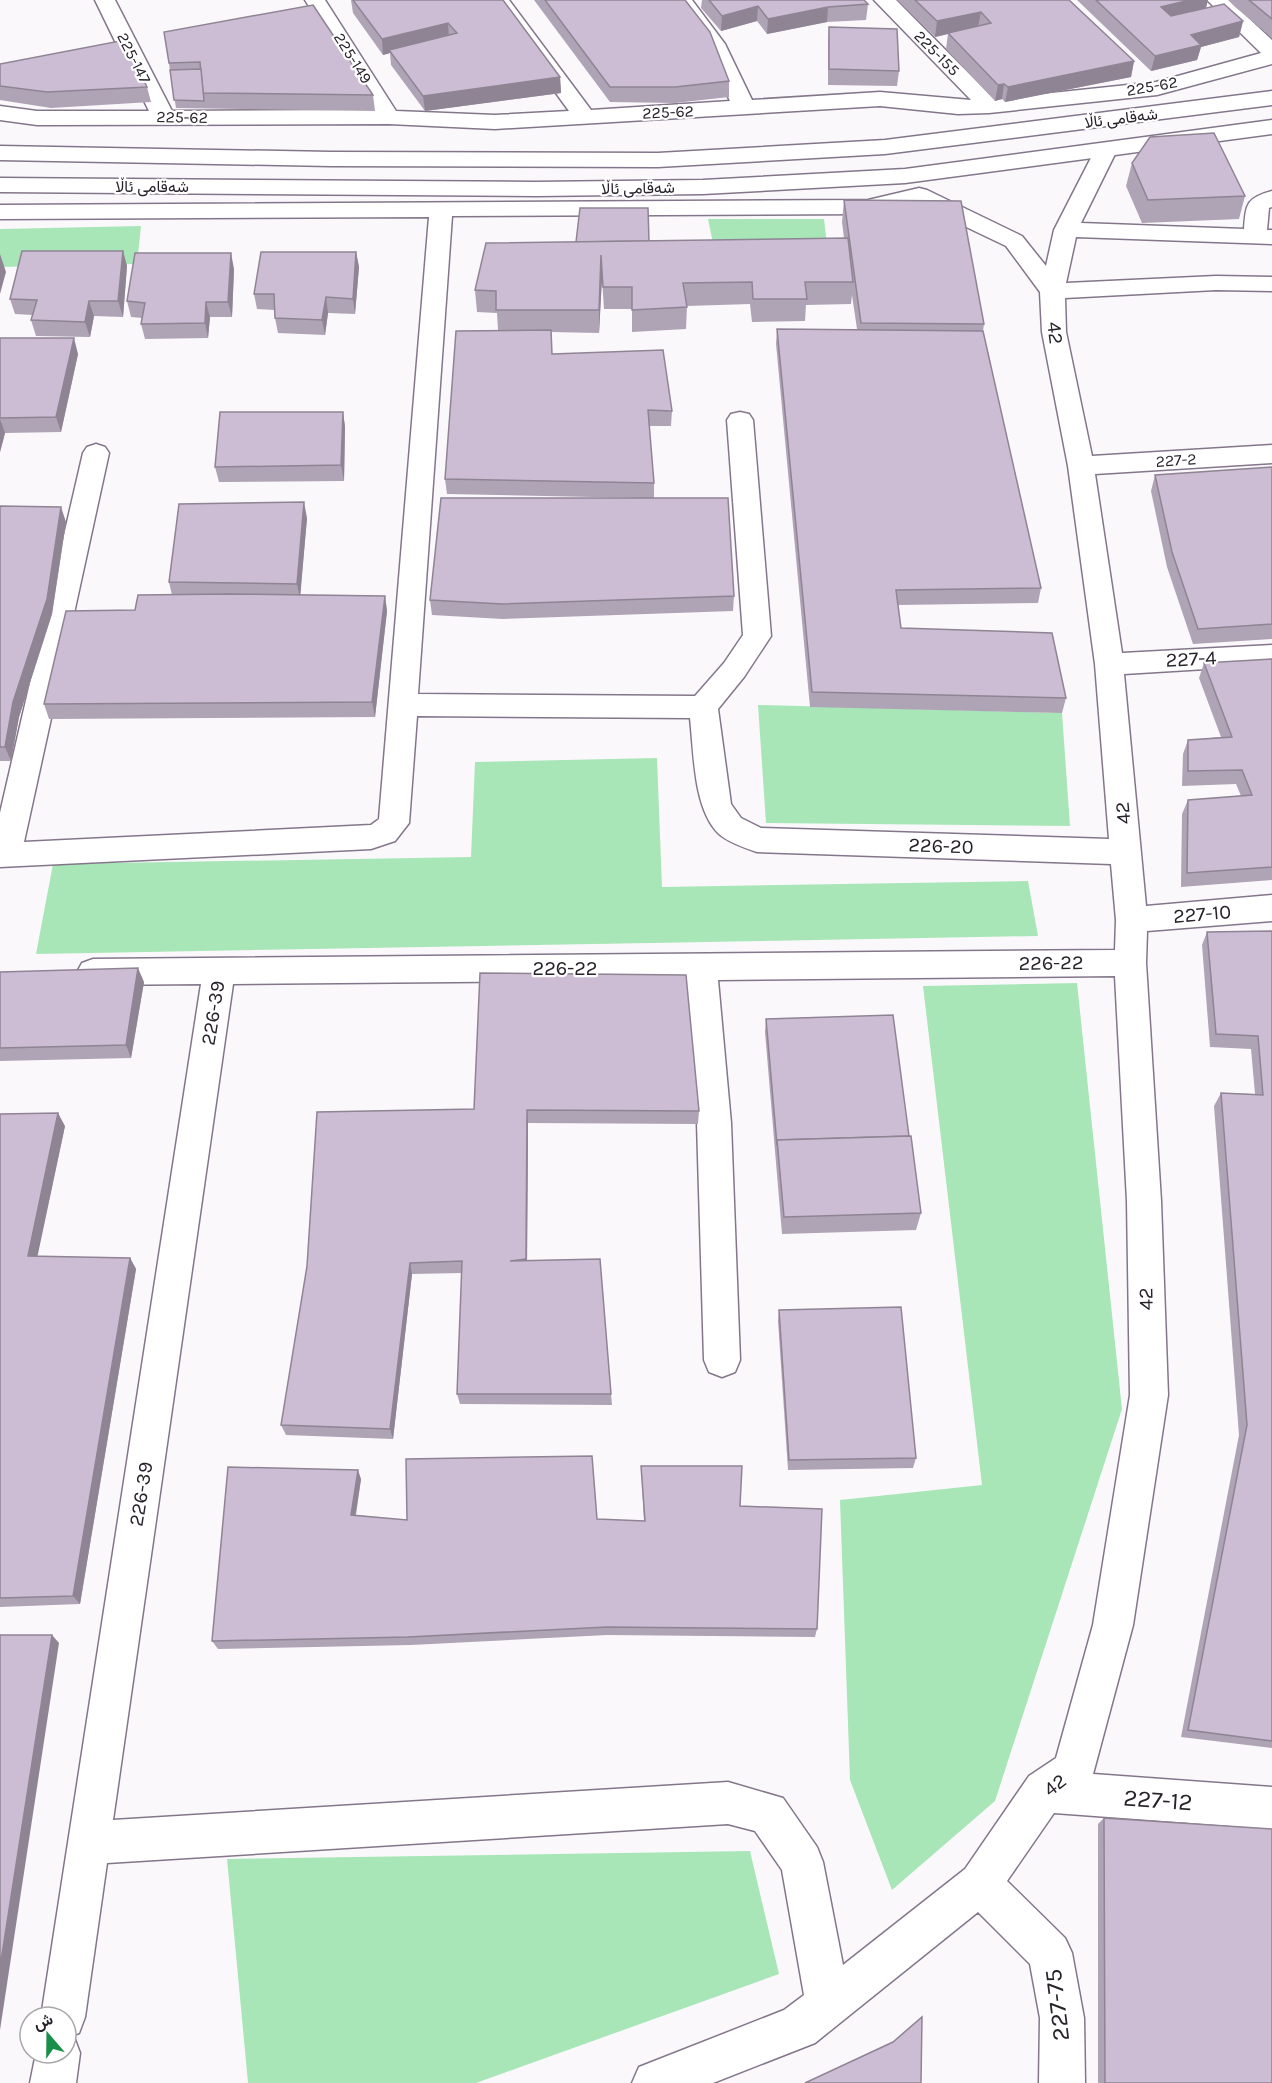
<svg xmlns="http://www.w3.org/2000/svg" width="1272" height="2083" font-family="Karla,Vazirmatn,sans-serif">
	<rect width="100%" height="100%" fill="#fbf8fc"/>
	<g fill="#a8e6b7">
		<path d="M708,219h116l5,42 -112,2z"/>
		<path d="M141,226l-4,38 -137,3v-38z"/>
		<path d="M758,705l304,8 8,113 -304,-3z"/>
		<path d="M657,758l5,129 366,-6 10,55 -1002,18 17,-90 418,-7 4,-95z"/>
		<path d="M1077,983l45,426 -127,392 -103,89 -42,-110 -10,-280 142,-15 -59,-499z"/>
		<path d="M750,1851l29,123 -303,109h-228l-21,-224z"/>
	</g>
	<g fill="none" stroke-linecap="round" stroke-linejoin="round">
		<g stroke="#83768b" stroke-width="3">
			<g id="minor">
				<path d="M95,0h20l57,111 202,-1 -69,-110h20l71,111 99,4 74,-4 -81,-111h21l82,110 139,-9 -26,-56 -33,-45h21l33,44 27,56 128,-8 91,8 -97,-100h22l98,99 162,-17 105,-29 -54,-53h22l43,40v24l-115,31 -168,18 -31,1 -78,-8 -385,23 -106,-5 -352,1 -37,-5v-14l37,5h112z"/>
				<path d="M1106,143l8,2 3,5 -36,73 163,6c2,-25 2,-31 28,-38v16l-3,1 -2,22h5v14l-196,-7 -10,46 150,-7 56,1v14l-56,-1 -151,8 1,34 26,124 180,-11v18l-177,11 27,179 150,-8v20l-148,9 22,232 126,-11v26l-125,10 -1,32 15,238 7,194 -35,230 -40,149 179,13v42l-218,-16 -47,68 58,57 7,15 12,65 1,65h-46l1,-65 -10,-54 -52,-52 -163,131 -102,40h-81l7,-16 145,-57 20,-15 -22,-125 -27,-39 -27,-7 -621,39 -22,154 -6,16 -8,3 3,1 6,16 -4,30h-46l6,-30h30v-36h-25l160,-1033 -108,1 -11,-4 -5,-9 5,-9 11,-4 1022,-9 1,-30 -5,-56 -354,-12c-12,-4 -29,-10 -38,-18 -26,-25 -25,-82 -29,-116l-273,-2 -8,107 -14,18 -24,8 -371,18v-54l83,-360 4,-6 9,-3 9,3 4,6 -85,389 347,-17 8,-6 50,-602 -429,2v-14l868,-5 51,-12 8,2 95,46 24,30 8,-36 41,-80 3,-5zM916,203l90,43 34,46 2,40 26,134 27,198 14,175 -348,-11 -20,-10 -10,-14 -13,-95 26,-32 27,-41 -18,-216 -4,-6 -9,-2 -9,2 -4,6 16,215 -19,28 -29,33 -277,-2 34,-478 416,-2zM1115,976l12,225 3,194 -37,230 -37,133 -27,18 -64,93 -122,96 -20,-103 -6,-15 -34,-49 -55,-16 -615,38 120,-836 453,-4 11,143 7,237 5,12 13,5 13,-5 5,-12 -9,-237 -13,-143z"/>
			</g>
		</g>
		<g stroke="#83768b" stroke-width="3">
			<g id="major">
				<path d="M1272,91v14l-387,49 -227,13 -327,-1 -331,-6v-14l331,6 327,1 227,-13z"/>
				<path d="M1272,120v14l-367,49 -202,11 -167,2 -536,-4v-14l536,4 167,-2 202,-11z"/>
			</g>
		</g>
		<use href="#minor" fill="#fff" fill-rule="evenodd"/>
		<use href="#major" fill="#fff" fill-rule="evenodd"/>
	</g>
	<g fill="#afa3b6">
		<path d="M351,0h152l57,77 1,16 -136,18 -34,-46 -1,-12 -7,2 -30,-42z"/>
		<path d="M534,0h151l44,81v16l-54,6 -65,-1z"/>
		<path d="M702,0h162l4,4 -2,16 -39,2 -60,12 -10,-13 -36,10 -20,-23z"/>
		<path d="M897,0h172l65,61 -3,16 -126,25 -3,-3 -7,2 -49,-52 2,-15 -13,3z"/>
		<path d="M1077,0h131l-2,8 37,13 -4,16 -38,10 -4,13 -46,11z"/>
		<path d="M1228,0h44v38l-38,-32z"/>
		<path d="M829,27l70,44 -2,15 -69,-1v-42z"/>
		<path d="M164,32l209,63 2,16 -199,-3z"/>
		<path d="M0,64l147,23 4,15 -100,6 -51,-8z"/>
		<path d="M1132,163l113,33 -6,23 -97,4 -16,-37z"/>
		<path d="M844,200l140,124 -1,7 58,257 -3,15 -140,2 3,23 165,70 -4,15 -252,-6 -34,-363 1,-15h80l-5,-34 -1,9 -45,1 -1,16 -53,1 -2,-18 -63,2 -1,23 -54,3v-23h-28l-2,-31 -3,55 -48,-1 1,22 120,57 -1,15h-22l5,57v15l80,98 -1,15 -230,8 -71,-4 -2,-15 211,-102 -194,-4 -2,-15 53,-149 -1,-17 -20,-1 -2,-22 174,-49 195,-3 -2,-16z"/>
		<path d="M123,251l4,15 -4,51 -29,-1 -4,21 -54,-1 -5,-16 2,-5 -18,-1 -5,-15z"/>
		<path d="M356,252l3,15 -4,47 -27,-1 -3,22 -47,-2 -3,-15v-8l-18,-1 -3,-15z"/>
		<path d="M234,269l-2,48h-22l-2,21 -63,1 -4,-15 1,-6 -11,-1 -4,-16z"/>
		<path d="M0,338l78,16 -17,78 -56,1 -5,19z"/>
		<path d="M343,412l2,15 -1,54 -125,1 -4,-15z"/>
		<path d="M1272,467v172l-79,5 -26,-77 -16,-76 4,-16z"/>
		<path d="M0,506l66,16 -14,92 -33,103 -8,44h-11z"/>
		<path d="M307,518l-7,77 85,1 2,15 -12,106 -326,2 -5,-15 128,-109 -3,-13z"/>
		<path d="M1272,659v221l-91,7 1,-73 6,-14 53,-4 -5,-12 -54,2 1,-32 5,-14 33,-3 -22,-59 5,-15z"/>
		<path d="M1272,931v817l-91,-11 58,-302 -25,-329 7,-13 34,1 -4,-45 -41,-2 -8,-102 5,-13z"/>
		<path d="M0,972l144,10 -13,76 -131,3z"/>
		<path d="M766,1019l143,117 12,77 -5,17 -134,4 -17,-202z"/>
		<path d="M474,1109l225,2 -1,13 -170,-1 -1,137 84,134 1,11 -152,-1 -3,-10 5,-121 -50,1 -19,165 -107,-4 -5,-10z"/>
		<path d="M0,1114l65,12 -28,130 93,2 6,11 -56,335 -80,3z"/>
		<path d="M779,1310l137,148 -3,10 -125,2 -10,-149z"/>
		<path d="M641,1466l99,40 77,123 -2,8 -208,-2 -196,10 -193,4 -6,-8 149,-162 -5,36 51,5 190,-1 47,2z"/>
		<path d="M1104,1818l168,265h-174v-259z"/>
	</g>
	<g fill="#8f8494">
		<path d="M1190,0h18l-3,11 -48,11 4,-15z"/>
		<path d="M758,6l-1,15 -36,10 1,-15z"/>
		<path d="M828,7l-1,15 -60,12 1,-15z"/>
		<path d="M981,12l-3,15 -43,10 2,-16z"/>
		<path d="M1243,21l-4,16 -38,10 -4,13 -46,11 4,-15 36,-21z"/>
		<path d="M448,23l1,15 -60,12 1,3 -7,2 -1,-16z"/>
		<path d="M1134,61l-3,16 -126,25 3,-15z"/>
		<path d="M560,77l1,16 -136,18 -2,-15z"/>
		<path d="M1004,84l-2,15 -7,2 3,-16z"/>
		<path d="M123,251l4,15 -4,51 -5,-16z"/>
		<path d="M356,252l3,15 -4,47 -2,-15z"/>
		<path d="M231,253l3,16 -2,48 -4,-15z"/>
		<path d="M0,254l6,18 -6,22z"/>
		<path d="M601,255l1,23 -3,55v-23z"/>
		<path d="M326,297l2,16 -3,22 -3,-15z"/>
		<path d="M89,301l5,15 -4,21 -5,-15z"/>
		<path d="M206,302l4,15 -2,21 -3,-15z"/>
		<path d="M74,338l4,16 -17,78 -5,-15z"/>
		<path d="M343,412l2,15 -1,54 -3,-16z"/>
		<path d="M0,419l5,14 -5,19z"/>
		<path d="M304,502l3,16 -7,81 -3,-15z"/>
		<path d="M61,507l5,15 -14,92 -33,103 -8,44 -6,-14 8,-45z"/>
		<path d="M385,596l2,15 -12,106 -3,-15z"/>
		<path d="M138,968l6,14 -13,76 -5,-13z"/>
		<path d="M527,1110l1,13 -1,147 -1,-11z"/>
		<path d="M58,1113l7,13 -30,142 -7,-12z"/>
		<path d="M130,1258l6,11 -56,335 -7,-8z"/>
		<path d="M410,1263l2,11 -19,165 -3,-10z"/>
		<path d="M358,1470l3,9 -7,45 -3,-9z"/>
		<path d="M52,1635l7,8 -59,387v-63z"/>
	</g>
	<g fill="#ccbdd4" stroke="#8f8494" stroke-width="1.5">
		<path d="M353,0h150l57,77 -137,19 -34,-46 68,-17 -9,-10 -66,16z"/>
		<path d="M545,0h140l25,32 19,49 -54,6h-65z"/>
		<path d="M709,0h155l4,4 -40,3 -60,12 -10,-13 -36,10z"/>
		<path d="M915,0h154l65,61 -126,26 -4,-3 -6,1 -50,-52 43,-10 -10,-11 -44,9z"/>
		<path d="M1096,0h94l-29,7 10,9 53,-12 19,17 -52,14 10,10 -46,11z"/>
		<path d="M1249,0h23v19z"/>
		<path d="M313,5l60,90 -170,-2 -3,-31 -31,1 -5,-31z"/>
		<path d="M829,27l68,2 2,42 -70,-2z"/>
		<path d="M125,40l22,47 -100,5 -47,-6v-22z"/>
		<path d="M201,69l3,32 -30,-1 -4,-30z"/>
		<path d="M1214,133l31,63 -97,4 -16,-37 18,-26z"/>
		<path d="M844,200l117,1 23,123 -123,-1z"/>
		<path d="M580,208h68l1,33 -73,1z"/>
		<path d="M848,238l5,44h-48l2,17h-54l-1,-17 -69,1 4,24 -55,3v-23h-29l-2,-32 -2,55h-103v-19l-21,-1 11,-47z"/>
		<path d="M22,251h101l-5,50h-29l-4,21 -54,-2 6,-20 -27,-1z"/>
		<path d="M261,252h95l-3,47 -27,-2 -4,23 -47,-2 -1,-24h-20z"/>
		<path d="M135,253h96l-3,49h-22l-1,21 -64,1 4,-21 -18,-2z"/>
		<path d="M777,329l206,2 58,257 -145,2 5,38 151,5 14,65 -254,-6z"/>
		<path d="M551,330l1,24 111,-4 9,61 -24,-1 6,73 -209,-4 11,-148z"/>
		<path d="M0,338h74l-18,79 -56,1z"/>
		<path d="M220,412h123l-2,53 -126,2z"/>
		<path d="M1272,467v157l-74,5 -26,-77 -17,-77z"/>
		<path d="M441,498h287l6,98 -232,8 -72,-4z"/>
		<path d="M304,502l-7,82 -128,-2 10,-78z"/>
		<path d="M0,506l61,1 -14,92 -34,103 -8,45h-5z"/>
		<path d="M228,594l157,2 -13,106 -328,2 22,-93 69,-1 3,-15z"/>
		<path d="M1272,659v208l-85,6 1,-73 64,-5 -10,-25 -54,1v-31l44,-3 -28,-74z"/>
		<path d="M1272,931v810l-84,-11 59,-305 -26,-332 42,2 -5,-59 -42,-2 -9,-102z"/>
		<path d="M138,968l-12,77 -126,3v-76z"/>
		<path d="M480,973l206,2 13,136 -172,-1 -1,149 -16,2 90,-2 11,135h-154l5,-133 -52,2 -20,166 -109,-4 26,-159 10,-154 157,-3z"/>
		<path d="M893,1015l16,121 -132,4v5l-11,-126z"/>
		<path d="M58,1113l-30,143 102,2 -57,338 -73,2v-484z"/>
		<path d="M911,1136l10,77 -137,4 -7,-77z"/>
		<path d="M901,1307l15,151 -127,2 -10,-150z"/>
		<path d="M592,1456l5,63 48,2 -4,-55h101l-2,40 82,3 -5,120 -210,-2 -199,10 -196,4 16,-174 130,3 -7,45 56,5 -1,-61z"/>
		<path d="M0,1635h52l-52,332z"/>
		<path d="M1104,1818l168,11v254h-167z"/>
		<path d="M922,2017l-1,66h-116l88,-41z"/>
	</g>
	<g text-anchor="middle" dominant-baseline="central" stroke-width="4.5" stroke-linejoin="round" paint-order="stroke">
		<g font-size="16" fill="#28232b" stroke="#fff">
			<text transform="translate(937 53) rotate(45)">225-155</text>
			<text transform="translate(134 58) rotate(63)">225-147</text>
			<text transform="translate(353 58) rotate(58)">225-149</text>
			<text transform="translate(1152 86) rotate(-10)">225-62</text>
			<text transform="translate(668 112) rotate(-3)">225-62</text>
			<text transform="translate(182 117) rotate(1)">225-62</text>
			<text transform="translate(1121 118) rotate(-7)">شه‌قامی ئاڵا</text>
			<text x="152" y="186">شه‌قامی ئاڵا</text>
			<text transform="translate(638 188) rotate(-1)">شه‌قامی ئاڵا</text>
			<text transform="translate(1176 460) rotate(-4)">227-2</text>
		</g>
		<g font-size="20" fill="#28232b" stroke="#fff">
			<text transform="translate(1055 333) rotate(83)">42</text>
			<text transform="translate(1191 659) rotate(-3)">227-4</text>
			<text transform="translate(1123 813) rotate(-95)">42</text>
			<text transform="translate(941 846) rotate(2)">226-20</text>
			<text transform="translate(1202 914) rotate(-5)">227-10</text>
			<text transform="translate(1051 963) rotate(-1)">226-22</text>
			<text x="565" y="968">226-22</text>
			<text transform="translate(213 1013) rotate(-81)">226-39</text>
			<text transform="translate(1146 1299) rotate(-91)">42</text>
			<text transform="translate(141 1494) rotate(-81)">226-39</text>
			<text transform="translate(1055 1785) rotate(-38)">42</text>
		</g>
		<g font-size="24" fill="#28232b" stroke="#fff">
			<text transform="translate(1158 1800) rotate(4)">227-12</text>
			<text transform="translate(1057 2005) rotate(-97)">227-75</text>
		</g>
	</g>
	<g transform="translate(48 2035) rotate(340)"><circle r="28" fill="#ffffff" stroke="#a9a7aa" stroke-width="1.5"/>
	<path d="M0-4.5L10 22L0 15L-10 22Z" fill="#198f4a"/>
	<text y="-9" font-size="16" font-weight="bold" text-anchor="middle" fill="#28232b">ش</text>
	</g>
</svg>
